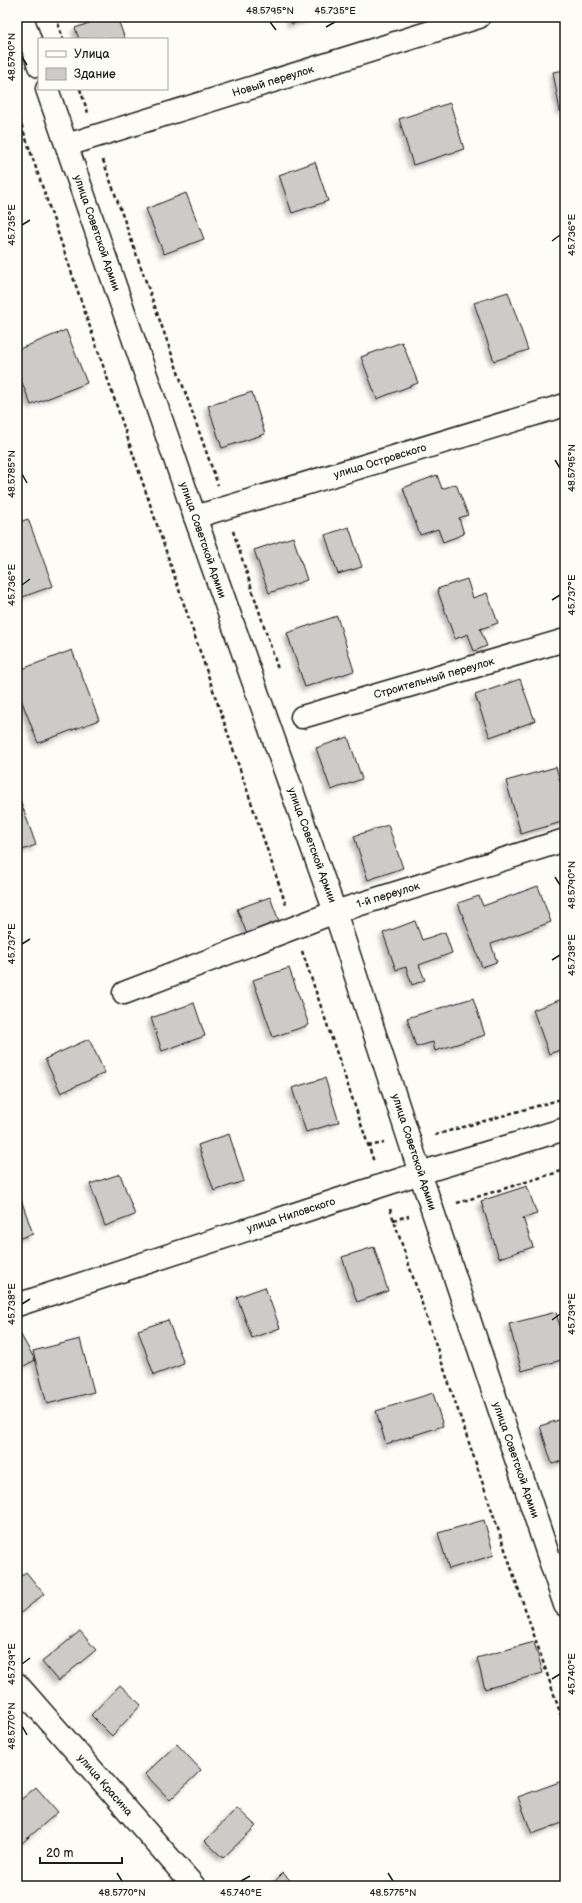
<svg xmlns="http://www.w3.org/2000/svg" width="582" height="1903" font-family="'Balsamiq Sans',sans-serif">
	<defs>
		<filter id="shadow"><feDropShadow dx="-3.5" dy="3.5" stdDeviation="2" flood-color="#0004"/></filter>
	</defs>
	<rect width="100%" height="100%" fill="#fdfcf7"/>
	<filter id="ink" filterUnits="userSpaceOnUse"><feTurbulence type="fractalNoise" baseFrequency=".025" numOctaves="2"/><feDisplacementMap in="SourceGraphic" scale="8" xChannelSelector="R" yChannelSelector="G"/><feConvolveMatrix kernelMatrix="1 2 1 2 8 2 1 2 1" color-interpolation-filters="sRGB"/></filter>
	<g filter="url(#ink)">
		<g fill="#cccbc8" stroke="#1c1c1c" filter="url(#shadow)">
			<path d="M106,17h11l8,22h-46l-4,-11z"/>
			<path d="M290,17h23l-21,7z"/>
			<path d="M565,70v40l-5,1 -7,-39z"/>
			<path d="M450,103l14,46 -51,16 -14,-46z"/>
			<path d="M315,162l13,39 -36,12 -13,-38z"/>
			<path d="M186,193l18,46 -40,15 -18,-45z"/>
			<path d="M508,292l20,58 -34,11 -20,-58z"/>
			<path d="M66,330l21,53 -56,22 -14,-35v-20z"/>
			<path d="M402,342l16,41 -41,16 -16,-42z"/>
			<path d="M252,392l13,42 -43,14 -14,-42z"/>
			<path d="M437,475l5,14 14,-5 12,31 -9,3 5,16 -21,8 -5,-13 -18,6 -17,-47z"/>
			<path d="M28,519l25,67 -36,13v-76z"/>
			<path d="M349,527l13,40 -24,7 -13,-39z"/>
			<path d="M293,537l14,43 -38,13 -15,-43z"/>
			<path d="M467,579l6,19 14,-5 11,30 -18,6 7,17 -13,5 -6,-17 -13,5 -18,-50z"/>
			<path d="M337,616l17,55 -49,16 -18,-54z"/>
			<path d="M72,650l27,70 -61,23 -21,-54v-18z"/>
			<path d="M520,679l15,42 -45,16 -15,-42z"/>
			<path d="M348,737l14,42 -31,11 -15,-42z"/>
			<path d="M556,767l9,32v22l-44,13 -15,-53z"/>
			<path d="M17,791l19,54 -19,7z"/>
			<path d="M388,825l15,43 -35,12 -14,-44z"/>
			<path d="M538,886l13,36 -60,22 6,18 -15,5 -24,-64 21,-7 4,10z"/>
			<path d="M270,897l13,35 -32,12 -14,-35z"/>
			<path d="M415,921l7,19 23,-8 7,21 -33,12 6,15 -13,5 -6,-18 -10,3 -13,-37z"/>
			<path d="M289,968l20,57 -36,12 -20,-57z"/>
			<path d="M473,998l12,37 -50,16 -2,-9 -17,5 -9,-29z"/>
			<path d="M565,998v50l-16,6 -16,-44z"/>
			<path d="M194,1003l11,33 -43,15 -11,-33z"/>
			<path d="M89,1039l16,34 -44,20 -16,-34z"/>
			<path d="M325,1078l14,44 -33,10 -14,-44z"/>
			<path d="M229,1134l15,47 -30,10 -16,-46z"/>
			<path d="M120,1174l15,41 -30,11 -15,-42z"/>
			<path d="M527,1186l10,28 -14,4 10,29 -34,11 -18,-57z"/>
			<path d="M17,1188l16,46 -16,5z"/>
			<path d="M374,1247l14,44 -31,11 -15,-45z"/>
			<path d="M265,1287l15,41 -28,10 -15,-41z"/>
			<path d="M556,1312l9,33v14l-43,12 -13,-47z"/>
			<path d="M168,1320l16,44 -30,11 -16,-45z"/>
			<path d="M17,1328l18,32 -18,10z"/>
			<path d="M80,1339l14,53 -47,12 -14,-53z"/>
			<path d="M433,1393l10,33 -57,18 -10,-33z"/>
			<path d="M565,1418v42l-13,4 -12,-38z"/>
			<path d="M484,1520l10,35 -45,14 -11,-36z"/>
			<path d="M26,1572l18,22 -27,22v-37z"/>
			<path d="M80,1631l16,19 -38,31 -16,-19z"/>
			<path d="M534,1642l9,31 -58,16 -8,-31z"/>
			<path d="M120,1685l21,20 -29,31 -21,-21z"/>
			<path d="M177,1744l24,26 -31,30 -25,-26z"/>
			<path d="M565,1780v42l-33,12 -14,-37z"/>
			<path d="M36,1787l22,25 -37,32 -4,-5v-36z"/>
			<path d="M237,1808l19,18 -33,32 -18,-17z"/>
			<path d="M283,1873l13,13h-26z"/>
		</g>
		<g fill="none" stroke-linecap="round" stroke-linejoin="round">
			<g stroke="#1c1c1c" stroke-width="25">
				<g id="minor">
					<path d="M67,145l412,-128"/>
					<path d="M195,517l370,-112"/>
					<path d="M302,717l263,-77"/>
					<path d="M124,993l211,-81 230,-72"/>
					<path d="M17,1305l403,-132 145,432"/>
					<path d="M17,1684l177,202"/>
				</g>
			</g>
			<g stroke="#1c1c1c" stroke-width="25">
				<g id="tertiary">
					<path d="M22,17l17,49"/>
					<path d="M47,89l148,428 140,395 85,261 145,-44"/>
				</g>
			</g>
			<g stroke="#1c1c1c" stroke-width="2.5" stroke-dasharray="4 3" stroke-linecap="butt">
				<path d="M56,17l7,22"/>
				<path d="M80,89l8,24"/>
				<path d="M17,112l269,793"/>
				<path d="M103,160l115,325"/>
				<path d="M233,531l45,138"/>
				<path d="M302,951l72,211"/>
				<path d="M435,1135l130,-37"/>
				<path d="M368,1146l16,-3"/>
				<path d="M457,1203l108,-33"/>
				<path d="M390,1209l175,518"/>
				<path d="M393,1220l16,-4"/>
			</g>
			<use href="#minor" stroke="#fdfcf7" stroke-width="22"/>
			<use href="#tertiary" stroke="#fdfcf7" stroke-width="22"/>
		</g>
	</g>
	<path fill="none" stroke="#1c1c1c" stroke-width="1.5" d="M270,22l6,8M326,27l9,-5M22,57l5,8M22,225l8,-5M552,241l8,-6M555,460l5,8M22,474l5,9M22,585l8,-6M552,600l8,-5M555,877l5,8M22,944l8,-5M552,960l8,-5M22,1304l8,-5M552,1320l8,-6M22,1664l8,-6M552,1679l8,-5M22,1726l5,9M117,1873l5,8M388,1873l5,8M241,1881l9,-5"/>
	<g text-anchor="middle" dominant-baseline="central" stroke-width="3.5" stroke-linejoin="round" paint-order="stroke">
		<g font-size="11" fill="#1c1c1c" stroke="#fdfcf7">
			<text transform="translate(273 81) rotate(-17)">Новый переулок</text>
			<text transform="translate(97 233) rotate(71)">улица Советской Армии</text>
			<text transform="translate(380 461) rotate(-17)">улица Островского</text>
			<text transform="translate(203 540) rotate(71)">улица Советской Армии</text>
			<text transform="translate(434 678) rotate(-16)">Строительный переулок</text>
			<text transform="translate(312 845) rotate(70)">улица Советской Армии</text>
			<text transform="translate(388 895) rotate(-17)">1-й переулок</text>
			<text transform="translate(414 1152) rotate(72)">улица Советской Армии</text>
			<text transform="translate(291 1215) rotate(-18)">улица Ниловского</text>
			<text transform="translate(516 1460) rotate(71)">улица Советской Армии</text>
			<text transform="translate(105 1785) rotate(49)">улица Красина</text>
		</g>
	</g>
	<rect width="582" height="1903" fill="none" stroke="#fdfcf7" stroke-width="44"/>
	<rect x="38" y="38" width="130" height="52" fill="#fdfcf7" stroke="#a3a29f"/>
	<rect x="46" y="51" width="20" height="6" fill="#fdfcf7" stroke="#a3a29f"/>
	<text x="74" y="58" font-size="12" fill="#1c1c1c">Улица</text>
	<rect x="46" y="68" width="20" height="12" fill="#cccbc8" stroke="#a3a29f"/>
	<text x="74" y="78" font-size="12" fill="#1c1c1c">Здание</text>
	<path d="M40 1857v6h82v-6" fill="none" stroke="#1c1c1c" stroke-width="2"/>
	<text x="46" y="1857" font-size="12" fill="#1c1c1c" stroke="#fdfcf7" stroke-width="3" paint-order="stroke">20 m</text>
	<rect x="22" y="22" width="538" height="1859" fill="none" stroke="#1c1c1c" stroke-width="1.5"/>
	<g font-size="10" text-anchor="middle" fill="#1c1c1c">
		<text x="270" y="14">48.5795°N</text>
		<text x="335" y="14">45.735°E</text>
		<text transform="translate(11 57) rotate(-90)" y="4">48.5790°N</text>
		<text transform="translate(11 225) rotate(-90)" y="4">45.735°E</text>
		<text transform="translate(571 235) rotate(-90)" y="4">45.736°E</text>
		<text transform="translate(571 468) rotate(-90)" y="4">48.5795°N</text>
		<text transform="translate(11 474) rotate(-90)" y="4">48.5785°N</text>
		<text transform="translate(11 585) rotate(-90)" y="4">45.736°E</text>
		<text transform="translate(571 595) rotate(-90)" y="4">45.737°E</text>
		<text transform="translate(571 885) rotate(-90)" y="4">48.5790°N</text>
		<text transform="translate(11 944) rotate(-90)" y="4">45.737°E</text>
		<text transform="translate(571 955) rotate(-90)" y="4">45.738°E</text>
		<text transform="translate(11 1304) rotate(-90)" y="4">45.738°E</text>
		<text transform="translate(571 1314) rotate(-90)" y="4">45.739°E</text>
		<text transform="translate(11 1664) rotate(-90)" y="4">45.739°E</text>
		<text transform="translate(571 1674) rotate(-90)" y="4">45.740°E</text>
		<text transform="translate(11 1726) rotate(-90)" y="4">48.5770°N</text>
		<text x="122" y="1896">48.5770°N</text>
		<text x="241" y="1896">45.740°E</text>
		<text x="393" y="1896">48.5775°N</text>
	</g>
</svg>
